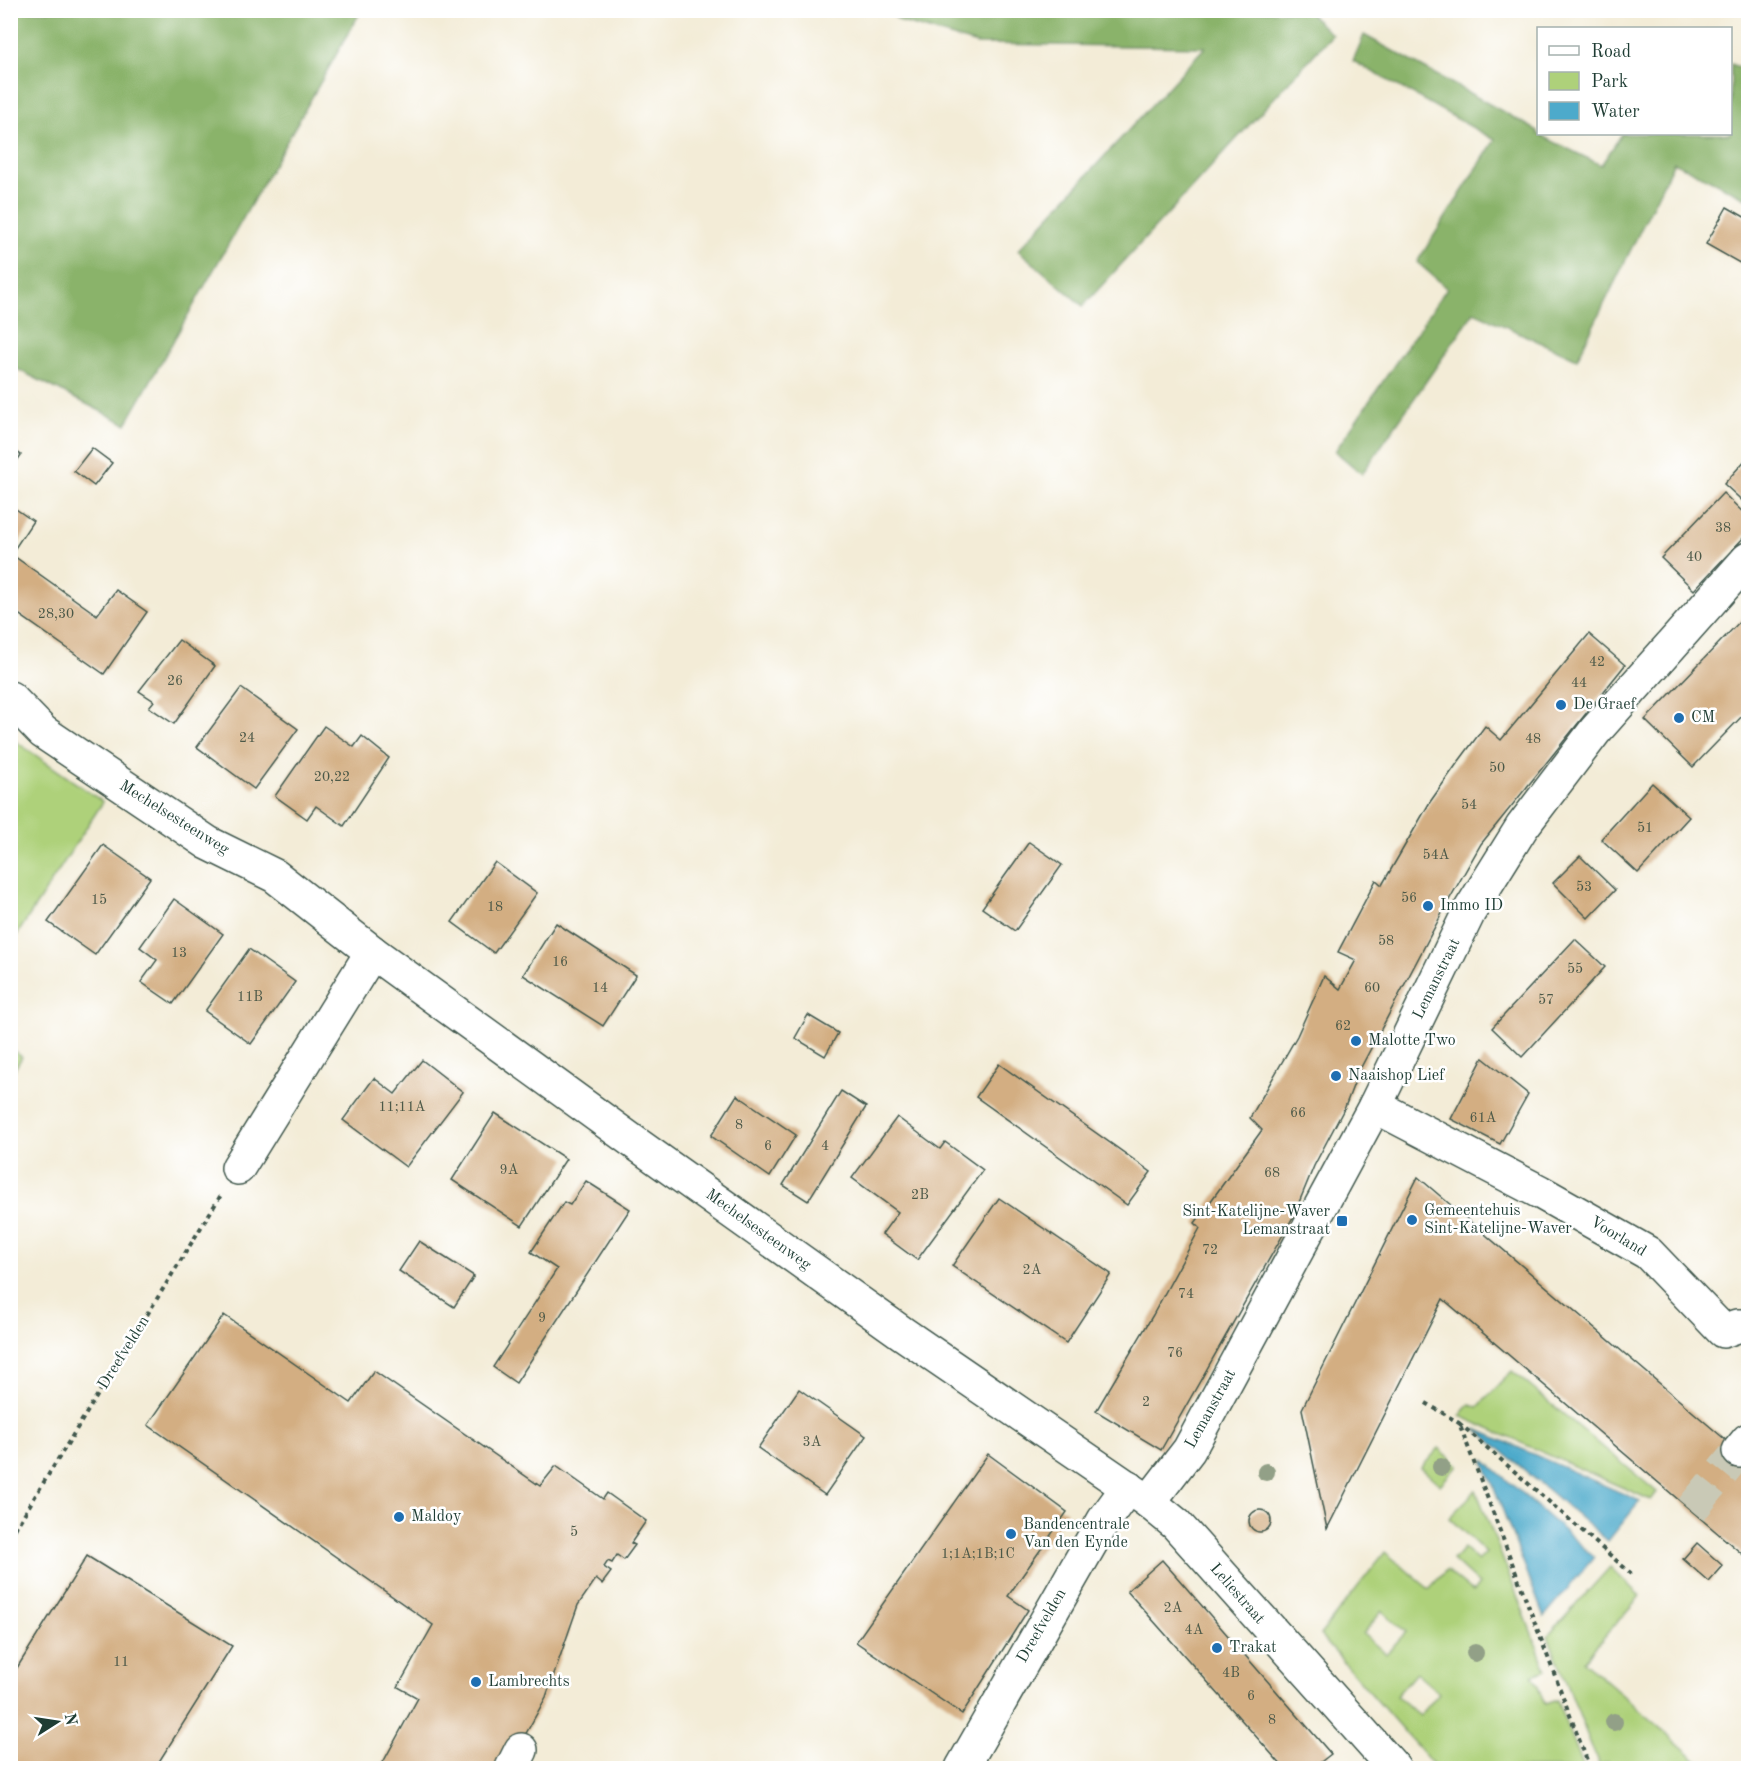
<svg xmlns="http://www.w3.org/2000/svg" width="1759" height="1779" font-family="'Old Standard TT',serif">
	<rect width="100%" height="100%" fill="#fff"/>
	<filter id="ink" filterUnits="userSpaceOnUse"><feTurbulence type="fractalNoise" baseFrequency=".0167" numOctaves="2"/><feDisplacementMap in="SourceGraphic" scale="12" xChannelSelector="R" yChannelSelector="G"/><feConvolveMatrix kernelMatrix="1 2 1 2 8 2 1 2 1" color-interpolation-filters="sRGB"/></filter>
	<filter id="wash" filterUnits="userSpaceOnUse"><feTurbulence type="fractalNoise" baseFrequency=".008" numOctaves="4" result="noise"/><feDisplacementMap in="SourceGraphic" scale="24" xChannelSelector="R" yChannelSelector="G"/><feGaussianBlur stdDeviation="1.35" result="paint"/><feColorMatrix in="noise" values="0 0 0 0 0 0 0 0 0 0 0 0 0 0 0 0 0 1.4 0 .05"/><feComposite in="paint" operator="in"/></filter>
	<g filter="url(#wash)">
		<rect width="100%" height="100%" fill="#f3ecd7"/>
		<g fill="#aed17a" stroke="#668757" stroke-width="1.5" fill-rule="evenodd">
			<path d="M11,738l92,64 -92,142z"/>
			<path d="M11,1049l11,8 -11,18z"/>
			<path d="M1512,1371l145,121 -6,8 -191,-84 10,-12 8,3z"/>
			<path d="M1439,1448l19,17 -18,20 -19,-17z"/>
			<path d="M1476,1490l70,180 -13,5 12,29 12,-4 26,68h-147l-116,-133 65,-83 44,37 17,-19 27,22 6,-8 -26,-24 11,-12 14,13 8,-8 -37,-35zM1382,1611l24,21 -20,22 -23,-20zM1416,1673l23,20 -19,23 -24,-20z"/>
			<path d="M1610,1567l30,29 -57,65 123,107h-95l-3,-6 -9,3 -51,-129z"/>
		</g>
		<g fill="#8ab36a" stroke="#54784f" stroke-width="1.5">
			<path d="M10,11h351l-235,413 -115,-58z"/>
			<path d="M886,11h421l25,24 -249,271 -65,-56 187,-203 -228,-3 -75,-22z"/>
			<path d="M1364,35l174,96v3l63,31 21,-31h108l1,-70 17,8v127l-74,-37 -97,197 -103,-47 -112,162 -27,-23 112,-163 -30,-26 78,-122 -142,-79z"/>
		</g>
		<g fill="#4daacb" stroke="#367480" stroke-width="1.5">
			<path d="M1476,1429l164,72 -32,40z"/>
			<path d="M1483,1459l111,98 -50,60z"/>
		</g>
		<g id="blocks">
			<g fill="#d3ae82">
				<path d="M1727,207l21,12v42l-3,5 -39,-22z"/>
				<path d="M10,447l11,8 -11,16z"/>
				<path d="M92,448l20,15 -18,23 -20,-15z"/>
				<path d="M1748,457v49l-24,-22z"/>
				<path d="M1723,493l25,24v16l-54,57 -33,-32z"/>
				<path d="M10,505l23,16 -22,33 86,61 19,-25 31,22 -43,62 -94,-66z"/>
				<path d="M1748,613v97l-55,57 -48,-47z"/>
				<path d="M1589,634l36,31 -144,179 -32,56 -91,173 -13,34 -31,59 -21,51 -132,233 -65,-39 57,-96 47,-87 -5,-5 67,-93 -12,-12 47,-82 27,-60 16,13 16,-29 -18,-8 38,-72 6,5 48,-83 26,-37 29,-39 16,14z"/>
				<path d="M179,640l36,26 -41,58 -25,-17 5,-6 -15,-10z"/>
				<path d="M241,688l57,41 -44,60 -57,-42z"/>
				<path d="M324,726l30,21 8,-11 27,22 -45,68 -28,-20 -9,13 -32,-23z"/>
				<path d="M1652,783l37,34 -51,56 -37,-34z"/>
				<path d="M1029,842l33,23 -47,66 -33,-23z"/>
				<path d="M103,845l47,33 -55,77 -47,-33z"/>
				<path d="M1580,856l35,34 -27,28 -35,-35z"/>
				<path d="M495,862l42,31 -43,60 -42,-31z"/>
				<path d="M174,899l49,35 -50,70 -32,-22 16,-22 -17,-13z"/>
				<path d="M556,923l80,52 -33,51 -80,-51z"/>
				<path d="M1575,939l30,28 -83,90 -30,-29z"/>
				<path d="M249,949l46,33 -44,62 -46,-33z"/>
				<path d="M808,1015l30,18 -13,23 -30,-18z"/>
				<path d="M1483,1058l45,36 -28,50 -49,-25z"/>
				<path d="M422,1060l41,32 -57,75 -63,-47 31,-42 21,16z"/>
				<path d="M999,1064l152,108 -24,33 -151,-108z"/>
				<path d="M841,1091l25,16 -58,94 -25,-16z"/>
				<path d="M737,1095l59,40 -26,42 -59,-41z"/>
				<path d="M495,1113l71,46 -44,67 -70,-46z"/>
				<path d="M897,1117l43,32 5,-7 38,28 -66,90 -35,-26 16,-22 -46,-34z"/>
				<path d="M1418,1177l330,282v100l-305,-260 -116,230 -25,-120z"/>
				<path d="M586,1181l44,28 -114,174 -23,-16 64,-98 -26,-17 33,-50 6,3z"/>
				<path d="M999,1198l112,76 -45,69 -114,-77z"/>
				<path d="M419,1241l55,35 -20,31 -55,-36z"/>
				<path d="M224,1315l127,88 23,-32 166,115 16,-20 47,33 4,-6 39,28 -15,22 4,2 -11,15 -7,-5 -5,8 -4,-2 -4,6 7,5 -9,12 -6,-5 -18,26 -32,92 -39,71h-127l38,-70 -20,-11 35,-62 -285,-200z"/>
				<path d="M799,1389l67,47 -41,59 -67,-47z"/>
				<path d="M988,1454l79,58 -59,84 20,14 -66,104 -106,-72z"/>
				<circle cx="1260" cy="1521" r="11"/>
				<path d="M1697,1543l26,23 -14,16 -26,-23z"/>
				<path d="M87,1556l145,90 -77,122h-145v-89z"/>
				<path d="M1162,1560l169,194 -18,14h-29l-157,-177z"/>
			</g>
		</g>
	</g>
	<g filter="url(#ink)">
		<use href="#blocks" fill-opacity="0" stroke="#3f574c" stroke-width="1.5"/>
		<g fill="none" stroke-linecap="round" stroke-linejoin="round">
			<path stroke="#c9c9b6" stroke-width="33" stroke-dasharray="33 16" stroke-linecap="butt" d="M1691,1510l48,-59"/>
			<g stroke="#3f574c" stroke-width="36">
				<g id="minor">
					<path d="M10,698l33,34 165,111 67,33 97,76 266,193 264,188 247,169 27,22 218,244"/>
					<path d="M1375,1106l165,86 108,61 75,78 14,-5h11"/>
					<path d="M238,1168l134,-216"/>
					<path d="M1739,1451l9,-11"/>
					<path d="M1149,1502l40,-52 186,-344 94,-194 53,-85 73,-96 153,-172"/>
					<path d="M512,1768l9,-18"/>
					<path d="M962,1768l142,-248 24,-33"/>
				</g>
			</g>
			<g stroke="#3f574c" stroke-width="4" stroke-dasharray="4.5 4.5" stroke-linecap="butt">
				<path d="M1426,1403l33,20"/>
				<path d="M10,1537l211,-342"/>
				<path d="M1590,1768l-131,-345 175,153"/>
			</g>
			<use href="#minor" stroke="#fff" stroke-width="33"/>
		</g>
		<g fill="#92a087">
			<circle cx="1441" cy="1467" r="9"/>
			<circle cx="1266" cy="1472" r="9"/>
			<circle cx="1475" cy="1653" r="9"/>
			<circle cx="1614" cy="1722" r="9"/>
		</g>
	</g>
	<g fill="#1f6fb2" stroke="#fff" stroke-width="2">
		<circle cx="1561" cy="705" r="6"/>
		<circle cx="1679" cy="718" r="6"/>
		<circle cx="1428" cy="906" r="6"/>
		<circle cx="1356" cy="1041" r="6"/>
		<circle cx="1336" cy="1076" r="6"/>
		<circle cx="1412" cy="1220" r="6"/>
		<rect x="1336" y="1215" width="12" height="12" rx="3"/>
		<circle cx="399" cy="1517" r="6"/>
		<circle cx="1011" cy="1534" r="6"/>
		<circle cx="1217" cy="1648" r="6"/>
		<circle cx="476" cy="1682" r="6"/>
	</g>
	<g text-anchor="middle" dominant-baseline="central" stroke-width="5" stroke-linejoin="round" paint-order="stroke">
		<g font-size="14" fill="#4c5948">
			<text x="1723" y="528">38</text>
			<text x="1694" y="557">40</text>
			<text x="56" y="614">28,30</text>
			<text x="1597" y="662">42</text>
			<text x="175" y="681">26</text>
			<text x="1579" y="683">44</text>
			<text x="247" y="738">24</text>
			<text x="1533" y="739">48</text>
			<text x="1497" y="768">50</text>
			<text x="332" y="777">20,22</text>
			<text x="1469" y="805">54</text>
			<text x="1645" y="828">51</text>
			<text x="1436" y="855">54A</text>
			<text x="1584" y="887">53</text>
			<text x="1409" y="898">56</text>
			<text x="99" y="900">15</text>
			<text x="495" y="907">18</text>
			<text x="1386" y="941">58</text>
			<text x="179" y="953">13</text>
			<text x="560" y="962">16</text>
			<text x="1575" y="969">55</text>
			<text x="600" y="988">14</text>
			<text x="1372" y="988">60</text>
			<text x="250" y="997">11B</text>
			<text x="1546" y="1000">57</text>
			<text x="1343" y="1026">62</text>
			<text x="402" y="1107">11;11A</text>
			<text x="1298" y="1113">66</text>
			<text x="1483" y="1118">61A</text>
			<text x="739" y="1125">8</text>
			<text x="768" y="1146">6</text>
			<text x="825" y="1146">4</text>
			<text x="509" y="1170">9A</text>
			<text x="1272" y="1173">68</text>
			<text x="920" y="1195">2B</text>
			<text x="1210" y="1250">72</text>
			<text x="1032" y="1270">2A</text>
			<text x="1186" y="1294">74</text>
			<text x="542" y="1318">9</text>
			<text x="1175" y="1353">76</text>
			<text x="1146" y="1402">2</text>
			<text x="812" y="1442">3A</text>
			<text x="574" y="1532">5</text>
			<text x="978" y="1554">1;1A;1B;1C</text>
			<text x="1173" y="1608">2A</text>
			<text x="1194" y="1630">4A</text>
			<text x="121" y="1662">11</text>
			<text x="1231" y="1673">4B</text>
			<text x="1251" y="1696">6</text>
			<text x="1272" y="1720">8</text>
		</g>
		<g font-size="16" fill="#1f3d34" stroke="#fff" text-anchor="start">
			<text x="1573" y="705">De Graef</text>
			<text x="1691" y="718">CM</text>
			<text x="1440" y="906">Immo ID</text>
			<text x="1368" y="1041">Malotte Two</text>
			<text x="1348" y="1076">Naaishop Lief</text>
			<text x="1424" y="1211">Gemeentehuis<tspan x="1424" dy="18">Sint-Katelijne-Waver</tspan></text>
			<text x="1330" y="1212" text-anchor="end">Sint-Katelijne-Waver<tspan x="1330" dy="18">Lemanstraat</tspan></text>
			<text x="411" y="1517">Maldoy</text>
			<text x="1023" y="1525">Bandencentrale<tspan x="1023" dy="18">Van den Eynde</tspan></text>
			<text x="1229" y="1648">Trakat</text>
			<text x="488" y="1682">Lambrechts</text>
		</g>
		<g font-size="16" fill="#1f3d34" stroke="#fff">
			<text transform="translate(174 818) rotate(32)">Mechelsesteenweg</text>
			<text transform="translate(1437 979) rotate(-64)">Lemanstraat</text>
			<text transform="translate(758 1230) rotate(36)">Mechelsesteenweg</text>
			<text transform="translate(1618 1237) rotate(31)">Voorland</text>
			<text transform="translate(124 1353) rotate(-58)">Dreefvelden</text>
			<text transform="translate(1211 1409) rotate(-61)">Lemanstraat</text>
			<text transform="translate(1237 1594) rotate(49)">Leliestraat</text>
			<text transform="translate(1042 1626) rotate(-60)">Dreefvelden</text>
		</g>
	</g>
	<rect width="1759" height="1779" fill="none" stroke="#fff" stroke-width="36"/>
	<rect x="1537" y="27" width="195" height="108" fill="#ffffff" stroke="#a5b1ae" stroke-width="1.5"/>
	<rect x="1549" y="46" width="30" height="9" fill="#ffffff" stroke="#a5b1ae" stroke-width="1.5"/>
	<text x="1591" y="57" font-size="18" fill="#1f3d34">Road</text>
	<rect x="1549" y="72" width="30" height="18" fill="#aed17a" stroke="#a5b1ae" stroke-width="1.5"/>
	<text x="1591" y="87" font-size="18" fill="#1f3d34">Park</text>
	<rect x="1549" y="102" width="30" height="18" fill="#4daacb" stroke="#a5b1ae" stroke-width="1.5"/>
	<text x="1591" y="117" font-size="18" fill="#1f3d34">Water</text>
	<g transform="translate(57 1722) rotate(78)" stroke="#ffffff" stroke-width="4.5" paint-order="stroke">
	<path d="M0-4.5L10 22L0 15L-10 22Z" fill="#1f3d34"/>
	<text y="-9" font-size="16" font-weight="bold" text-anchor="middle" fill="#1f3d34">N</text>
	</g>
</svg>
